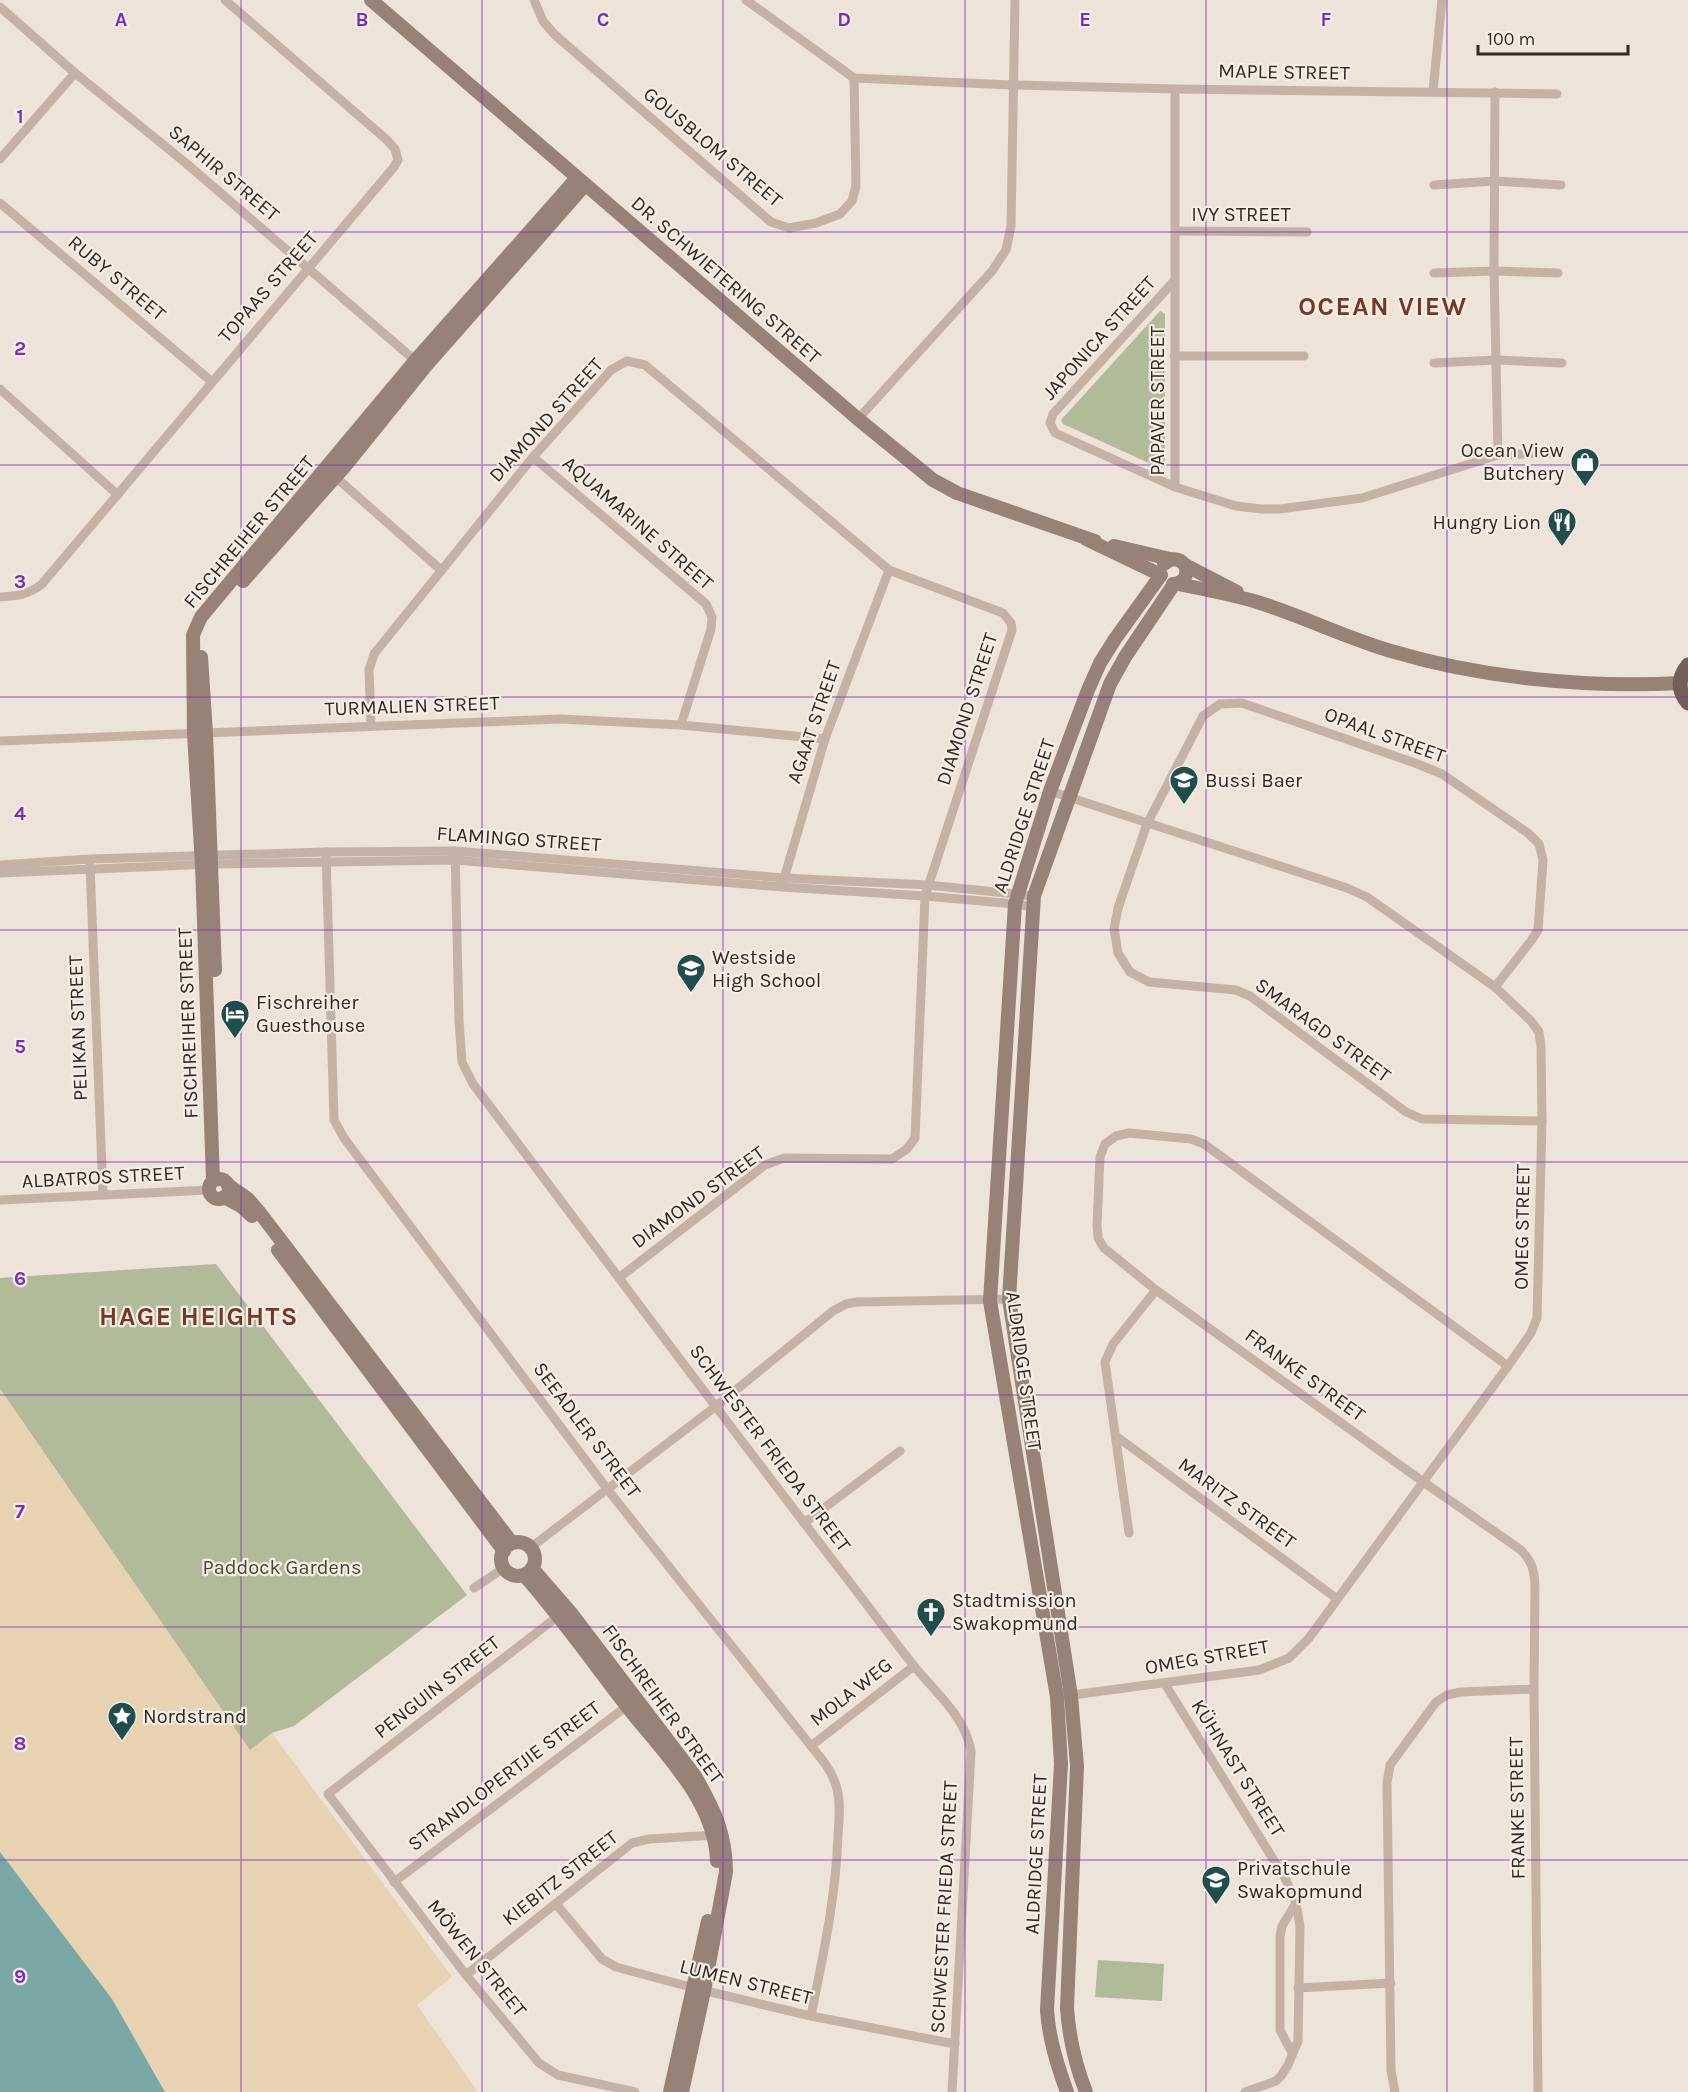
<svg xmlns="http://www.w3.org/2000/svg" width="1688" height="2092" font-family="Karla,sans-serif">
	<rect width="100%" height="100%" fill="#eee3d8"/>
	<g fill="#b1bb9a">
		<path d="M1160,311l5,3v149l-1,3 -4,2 -97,-44 -2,-4z"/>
		<path d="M216,1264l251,331 -173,131 -22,7 -22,18 -250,-362v-111z"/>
		<path d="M1098,1960l66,4 -2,37 -67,-4z"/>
	</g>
	<path fill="#e7d2b1" d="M0,1389l250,361 22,-17 180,244 -35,28 61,87h-313l-13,-24 -122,-176 -30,-39z"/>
	<path fill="#7aa8a7" d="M0,1852l112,147 53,93h-165z"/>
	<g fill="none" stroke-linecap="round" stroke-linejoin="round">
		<g stroke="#c4b2a6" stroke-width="9">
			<path d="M534,0l9,21 11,13 217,188 18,6 27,-5 24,-9 12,-13 4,-15 -2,-108"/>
			<path d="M746,0l108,78 158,7 163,4 382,5"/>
			<path d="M0,7l75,66 112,91 231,199"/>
			<path d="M1175,89v398l61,19 25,3h19l82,-11 136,-43 -4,-184 1,-179"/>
			<path d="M1433,91l9,-91"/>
			<path d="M0,159l75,-86"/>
			<path d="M1434,185l61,-4 66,4"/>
			<path d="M0,203l211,178"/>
			<path d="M1175,231l132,1"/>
			<path d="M1434,273l60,-2 64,2"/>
			<path d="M1175,280l-122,134 -3,9 5,10 120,54"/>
			<path d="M1174,356h130"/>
			<path d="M1434,363l63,-3 65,3"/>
			<path d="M0,389l118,106"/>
			<path d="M858,419l134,-148 14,-21 5,-24 4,-226"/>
			<path d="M1498,455l59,-2"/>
			<path d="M533,457l173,147 6,13 -1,12 -30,96"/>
			<path d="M332,474l109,96"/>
			<path d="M0,597c17,-1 28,-2 42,-13l352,-417 4,-7 -3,-11 -8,-9 -162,-140"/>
			<path d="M371,726l-2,-56 5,-16 159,-197 78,-87 16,-9 18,4 244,205 114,43 8,10 1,7 -87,266 -10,242 -8,11 -15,10 -108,-1 -19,7 -145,112"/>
			<path d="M0,741l560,-22 121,6 144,14"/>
			<path d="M1050,791l297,97 20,9 128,90 36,34 8,11 2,15 1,74 -5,197 -6,15 -23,33 -199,272 -20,20 -30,12 -194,26"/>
			<path d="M455,851l4,170 3,41 11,22c124,164 246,329 372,492 23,30 45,60 69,90 21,26 51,50 57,85l-19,341"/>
			<path d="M326,852l8,268 10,18 264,352 203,256c11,13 22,26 26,43 4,15 2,31 1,46 -2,62 -15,121 -27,181"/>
			<path d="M0,865l90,-6 236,-7 129,-1 329,27 144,7 106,11"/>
			<path d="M90,865l13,330"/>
			<path d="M0,873l212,-9 243,-4 327,27 143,9 90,8 18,3"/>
			<path d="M783,882l42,-143 64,-169"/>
			<path d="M1495,987l36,-46 7,-11 5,-70 -4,-16 -11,-11 -86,-59 -27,-11 -173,-60 -22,1 -17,12 -56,108 -29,84 -4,21 4,24 12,19 19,10 87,8 14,6 156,116 16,7 120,2"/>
			<path d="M0,1200l209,-10"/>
			<path d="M1508,1366l-304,-222 -13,-5 -62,-6 -13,3 -11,8 -5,13 -3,68 1,13 6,10 52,42 266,191 99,69c11,12 13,19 14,35l-1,104 4,403"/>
			<path d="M1116,1436l220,162"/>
			<path d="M804,1523l96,-72"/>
			<path d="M1129,1533l-24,-171 8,-18 43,-54"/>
			<path d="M530,1548l185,-141 118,-96 13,-7 11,-2 152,-3"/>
			<path d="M474,1588l30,-20"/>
			<path d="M562,1613l-234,181 138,181 73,88 19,12 77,17"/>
			<path d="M1165,1684l121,196 10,23 4,23 -2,115 -10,24 -7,11 -5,5 -31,11"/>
			<path d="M811,1746l103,-80"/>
			<path d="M394,1882l237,-179"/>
			<path d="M556,1904l46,55 14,8 78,21 117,28 144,28"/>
			<path d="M466,1975l166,-132 17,-4 68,-4"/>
			<path d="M1298,1988l93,-5"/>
			<path d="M1292,2053l-12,-23v-94l2,-10 14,-23"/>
			<path d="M1395,2092l-4,-22 -4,-287 3,-18 46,-63 11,-7 14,-3 73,-3"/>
		</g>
		<g stroke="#978278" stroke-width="14">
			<path d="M371,0l487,419 75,61 24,13 138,48"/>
			<path d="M1114,546l56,13"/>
			<path d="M1164,564c7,-7 15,-6 21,1l52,27"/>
			<path d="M243,581l102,-115 79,-98 161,-183"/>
			<path d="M1173,584c11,-1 16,-9 12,-19"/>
			<path d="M1178,584c25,5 51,10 76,17 46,14 90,36 137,50 90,27 195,37 289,32"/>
			<path d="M201,657l5,76 9,237"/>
			<circle cx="219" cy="1189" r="10"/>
			<path d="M213,1180l-11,-315 -8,-131 -1,-99 8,-18 214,-256 162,-183"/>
			<path d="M228,1185l20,14 12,14 252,330"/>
			<path d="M224,1197l17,9 11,10"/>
			<path d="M278,1250l226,301"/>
			<circle cx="518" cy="1559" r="17"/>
			<path d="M532,1568l39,45 124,163c19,33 31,58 31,96l-22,119 -22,101"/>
			<path d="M524,1575c36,41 68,86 102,130 35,46 89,94 91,156"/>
			<path d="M670,2092l38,-171"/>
			<path d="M1067,2092c-10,-28 -18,-53 -20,-82l14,-246 -4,-67 -67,-396 25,-397 35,-113 38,-101 12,-27 15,-24 46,-64 -75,-36"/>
			<path d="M1086,2092c-11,-28 -17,-54 -19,-84l10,-242 -6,-70 -62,-397 25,-403 76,-212 15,-27 49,-73"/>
		</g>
		<path stroke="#726058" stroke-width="15" d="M1688,665c-10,13 -11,25 0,38"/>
	</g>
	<path fill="none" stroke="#7b2cbf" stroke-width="1.5" stroke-opacity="0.55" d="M241,0v2092M482,0v2092M723,0v2092M965,0v2092M1206,0v2092M1447,0v2092M0,232h1688M0,465h1688M0,697h1688M0,930h1688M0,1162h1688M0,1395h1688M0,1627h1688M0,1860h1688"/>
	<defs>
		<g id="shop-pin" transform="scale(1.5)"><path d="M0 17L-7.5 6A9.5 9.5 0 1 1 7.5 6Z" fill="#204d4e" stroke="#f6ede4"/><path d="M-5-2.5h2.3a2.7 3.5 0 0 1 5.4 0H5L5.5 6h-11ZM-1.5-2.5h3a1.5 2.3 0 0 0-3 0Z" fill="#fff"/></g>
		<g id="restaurant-pin" transform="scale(1.5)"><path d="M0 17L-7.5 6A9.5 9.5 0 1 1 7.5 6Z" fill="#204d4e" stroke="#f6ede4"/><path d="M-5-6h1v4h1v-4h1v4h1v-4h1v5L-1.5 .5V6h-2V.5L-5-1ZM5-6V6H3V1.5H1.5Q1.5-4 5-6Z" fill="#fff"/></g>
		<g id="school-pin" transform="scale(1.5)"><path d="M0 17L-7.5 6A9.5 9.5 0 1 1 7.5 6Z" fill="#204d4e" stroke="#f6ede4"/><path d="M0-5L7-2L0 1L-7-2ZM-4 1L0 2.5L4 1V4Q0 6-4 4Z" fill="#fff"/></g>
		<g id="hotel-pin" transform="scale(1.5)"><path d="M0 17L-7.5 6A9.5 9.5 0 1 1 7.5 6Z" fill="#204d4e" stroke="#f6ede4"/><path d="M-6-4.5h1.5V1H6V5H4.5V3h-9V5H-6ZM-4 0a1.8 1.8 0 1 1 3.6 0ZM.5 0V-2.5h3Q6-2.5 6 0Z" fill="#fff"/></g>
		<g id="church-pin" transform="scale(1.5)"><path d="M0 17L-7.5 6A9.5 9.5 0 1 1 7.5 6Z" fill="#204d4e" stroke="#f6ede4"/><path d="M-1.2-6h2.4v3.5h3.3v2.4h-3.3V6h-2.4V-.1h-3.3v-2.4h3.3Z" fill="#fff"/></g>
		<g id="sight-pin" transform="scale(1.5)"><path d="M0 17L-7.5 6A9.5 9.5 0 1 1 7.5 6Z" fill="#204d4e" stroke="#f6ede4"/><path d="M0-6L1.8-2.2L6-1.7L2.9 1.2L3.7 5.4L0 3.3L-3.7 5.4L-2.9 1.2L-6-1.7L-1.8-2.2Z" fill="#fff"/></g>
	</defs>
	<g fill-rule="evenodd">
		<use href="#shop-pin" x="1585" y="462"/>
		<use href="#restaurant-pin" x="1562" y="522"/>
		<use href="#school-pin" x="1184" y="780"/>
		<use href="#school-pin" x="691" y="968"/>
		<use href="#hotel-pin" x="235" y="1014"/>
		<use href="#church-pin" x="931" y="1612"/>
		<use href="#sight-pin" x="122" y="1716"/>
		<use href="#school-pin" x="1216" y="1880"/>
	</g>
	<g text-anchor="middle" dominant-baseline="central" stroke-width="4.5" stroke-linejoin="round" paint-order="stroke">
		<g font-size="20" fill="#312926" stroke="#f6ede4">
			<text transform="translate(1284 72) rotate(1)">MAPLE STREET</text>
			<text transform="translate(713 147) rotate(40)">GOUSBLOM STREET</text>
			<text transform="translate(224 173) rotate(40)">SAPHIR STREET</text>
			<text x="1241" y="214">IVY STREET</text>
			<text transform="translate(117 278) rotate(40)">RUBY STREET</text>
			<text transform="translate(726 280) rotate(41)">DR. SCHWIETERING STREET</text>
			<text transform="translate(268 287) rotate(-49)">TOPAAS STREET</text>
			<text transform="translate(1099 338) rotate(-48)">JAPONICA STREET</text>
			<text transform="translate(1157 401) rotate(-90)">PAPAVER STREET</text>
			<text transform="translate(546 420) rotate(-48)">DIAMOND STREET</text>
			<text transform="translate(638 523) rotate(41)">AQUAMARINE STREET</text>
			<text transform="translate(249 532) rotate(-50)">FISCHREIHER STREET</text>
			<text transform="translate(412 706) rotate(-2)">TURMALIEN STREET</text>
			<text transform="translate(967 709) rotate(-72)">DIAMOND STREET</text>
			<text transform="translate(814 722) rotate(-71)">AGAAT STREET</text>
			<text transform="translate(1385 735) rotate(20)">OPAAL STREET</text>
			<text transform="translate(1024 816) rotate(-72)">ALDRIDGE STREET</text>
			<text transform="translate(519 839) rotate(4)">FLAMINGO STREET</text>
			<text transform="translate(188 1023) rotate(-92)">FISCHREIHER STREET</text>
			<text transform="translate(78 1028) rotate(-92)">PELIKAN STREET</text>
			<text transform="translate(1323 1030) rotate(36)">SMARAGD STREET</text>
			<text transform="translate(103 1177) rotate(-3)">ALBATROS STREET</text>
			<text transform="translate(698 1197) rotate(-36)">DIAMOND STREET</text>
			<text transform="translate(1522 1227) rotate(-89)">OMEG STREET</text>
			<text transform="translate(1024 1371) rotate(82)">ALDRIDGE STREET</text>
			<text transform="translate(1305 1375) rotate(36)">FRANKE STREET</text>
			<text transform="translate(587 1430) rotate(53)">SEEADLER STREET</text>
			<text transform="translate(770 1448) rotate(53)">SCHWESTER FRIEDA STREET</text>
			<text transform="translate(1237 1503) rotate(36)">MARITZ STREET</text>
			<text transform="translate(1207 1657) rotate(-10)">OMEG STREET</text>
			<text transform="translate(437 1687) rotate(-38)">PENGUIN STREET</text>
			<text transform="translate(851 1692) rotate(-38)">MOLA WEG</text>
			<text transform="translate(663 1704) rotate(54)">FISCHREIHER STREET</text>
			<text transform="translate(1238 1768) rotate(58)">KÜHNAST STREET</text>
			<text transform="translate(504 1776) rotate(-37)">STRANDLOPERTJIE STREET</text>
			<text transform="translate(1517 1808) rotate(-91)">FRANKE STREET</text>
			<text transform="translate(1036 1854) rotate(-87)">ALDRIDGE STREET</text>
			<text transform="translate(560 1878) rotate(-38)">KIEBITZ STREET</text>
			<text transform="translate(944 1907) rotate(-87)">SCHWESTER FRIEDA STREET</text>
			<text transform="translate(477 1958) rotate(51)">MÖWEN STREET</text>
			<text transform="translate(746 1982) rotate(14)">LUMEN STREET</text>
		</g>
		<g font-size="20" fill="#312926" stroke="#f6ede4" text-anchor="start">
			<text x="1564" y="450" text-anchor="end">Ocean View<tspan x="1564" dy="23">Butchery</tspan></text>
			<text x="1541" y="522" text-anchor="end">Hungry Lion</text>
			<text x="1205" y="780">Bussi Baer</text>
			<text x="712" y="957">Westside<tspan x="712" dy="23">High School</tspan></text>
			<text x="256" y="1002">Fischreiher<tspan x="256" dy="23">Guesthouse</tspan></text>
			<text x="952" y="1600">Stadtmission<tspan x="952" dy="23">Swakopmund</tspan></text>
			<text x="143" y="1716">Nordstrand</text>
			<text x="1237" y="1868">Privatschule<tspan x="1237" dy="23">Swakopmund</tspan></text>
		</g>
		<g font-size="20" fill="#424d2c" stroke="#f6ede4">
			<text x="282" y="1567">Paddock Gardens</text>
		</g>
		<g font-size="26" font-weight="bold" letter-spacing="1.5" fill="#773727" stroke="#f6ede4">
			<text x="1383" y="306">OCEAN VIEW</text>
			<text x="199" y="1316">HAGE HEIGHTS</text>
		</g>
	</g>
	<g font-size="20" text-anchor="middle" font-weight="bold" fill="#7b2cbf" stroke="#f6ede4" stroke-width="4.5" stroke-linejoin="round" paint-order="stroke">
		<text x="121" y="26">A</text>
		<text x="362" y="26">B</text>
		<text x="603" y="26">C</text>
		<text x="844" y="26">D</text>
		<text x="1085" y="26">E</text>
		<text x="1326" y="26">F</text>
		<text x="20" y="123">1</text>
		<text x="20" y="355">2</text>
		<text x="20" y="588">3</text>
		<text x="20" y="820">4</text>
		<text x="20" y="1053">5</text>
		<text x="20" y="1285">6</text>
		<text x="20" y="1518">7</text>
		<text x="20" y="1750">8</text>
		<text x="20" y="1983">9</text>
	</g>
	<path d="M1478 45v9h150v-9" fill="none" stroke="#312926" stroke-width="3"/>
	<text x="1487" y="45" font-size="18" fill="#312926" stroke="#f6ede4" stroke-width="4.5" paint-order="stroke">100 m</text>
</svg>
